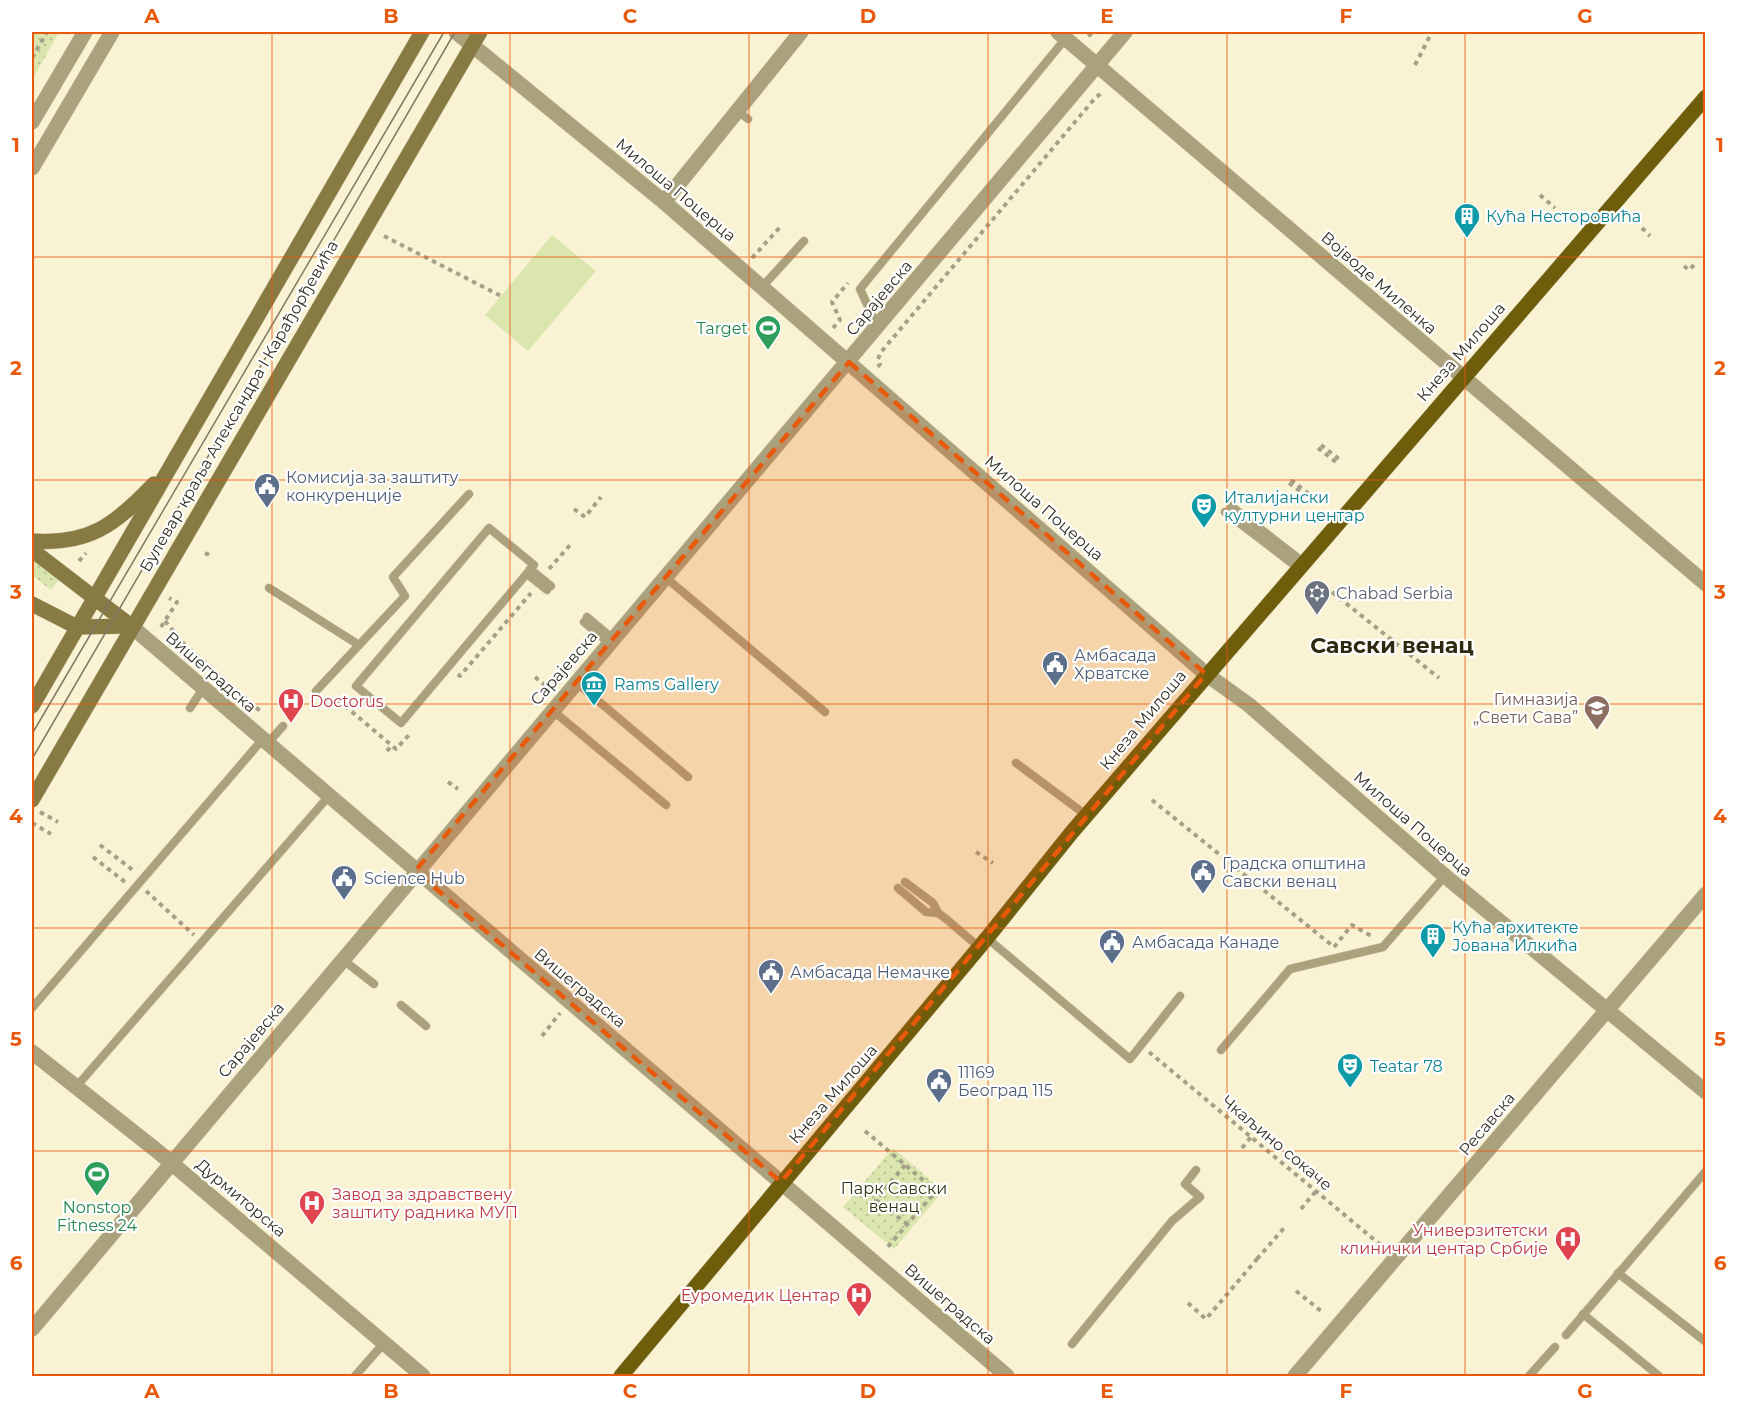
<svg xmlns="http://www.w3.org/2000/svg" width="1737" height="1408" font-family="Montserrat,sans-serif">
	<defs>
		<pattern id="grass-dots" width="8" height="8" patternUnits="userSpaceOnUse" patternTransform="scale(1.5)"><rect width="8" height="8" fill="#dae6ad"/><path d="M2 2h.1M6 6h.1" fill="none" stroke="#bcc695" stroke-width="1.8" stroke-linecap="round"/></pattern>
	</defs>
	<rect width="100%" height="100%" fill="#faf3d3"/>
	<g fill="url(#grass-dots)">
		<path d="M32,32h27l-27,48z"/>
		<path d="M32,559l27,21 -8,10 -19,-15z"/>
		<path d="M893,1148l50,43 -49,58 -51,-42z"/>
	</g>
	<path fill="#dae6ad" d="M552,235l44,36 -68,80 -43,-36z"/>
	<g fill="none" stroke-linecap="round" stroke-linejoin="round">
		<g stroke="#d6d0b3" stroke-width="9">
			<g id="service">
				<path d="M738,111l10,8"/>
				<path d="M762,287l42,-46"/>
				<path d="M877,326l-17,-37 206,-251"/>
				<path d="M1231,506l72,56"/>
				<path d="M1225,512l73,56"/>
				<path d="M489,528l45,37 -133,158 -45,-37z"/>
				<path d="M530,569l21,17"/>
				<path d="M527,574l20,16"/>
				<path d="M665,577l160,135"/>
				<path d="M269,588l90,57"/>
				<path d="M587,617l26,22"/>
				<path d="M584,622l25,21"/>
				<path d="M576,682l112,95"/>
				<path d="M316,691l89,-95 -12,-19 76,-83"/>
				<path d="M190,708l8,-12"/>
				<path d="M552,710l114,95"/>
				<path d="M267,744l16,-18"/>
				<path d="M1016,763l70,52"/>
				<path d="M905,882l28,21 5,10"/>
				<path d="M898,888l28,24 12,1 7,5 34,29"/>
				<path d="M987,938l143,121 50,-63"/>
				<path d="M342,959l32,25"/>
				<path d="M401,1005l25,21"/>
				<path d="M32,1008l230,-268"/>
				<path d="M1221,1050l69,-81 93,-22 62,-71"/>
				<path d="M76,1087l252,-290"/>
				<path d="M1618,1273l88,69"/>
				<path d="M1583,1314l76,62"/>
				<path d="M1566,1335l140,-164"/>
				<path d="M1072,1344l100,-123 28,-24 -15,-13 11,-14"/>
				<path d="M355,1376l29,-33"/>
				<path d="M1529,1376l26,-29"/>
			</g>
		</g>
		<g stroke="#d6d0b3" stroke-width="16">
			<g id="minor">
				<path d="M456,32l208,170 542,472 43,31 196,171 261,216"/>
				<path d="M1058,32l648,552"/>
				<path d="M32,122l53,-90"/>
				<path d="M32,168l80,-136"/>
				<path d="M664,202l137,-170"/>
				<path d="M131,626l876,750"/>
				<path d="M32,1052l124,98 267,226"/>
				<path d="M1295,1376l411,-482"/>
			</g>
		</g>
		<g stroke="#d6d0b3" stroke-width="16">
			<path id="tertiary" d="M32,1329l1093,-1297"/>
		</g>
		<g stroke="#d6d0b3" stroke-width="16">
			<g id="secondary">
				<path d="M32,541c57,4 83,-16 122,-57"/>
				<path d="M32,550l99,76"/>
				<path d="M32,604l45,23 54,-1"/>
				<path d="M32,706l390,-674"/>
				<path d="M32,800l448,-768"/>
			</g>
		</g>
		<g stroke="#d6d0b3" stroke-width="16">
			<path id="primary" d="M621,1376l366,-438 85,-106 634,-735"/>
		</g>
		<g stroke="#a5a088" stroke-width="4" stroke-dasharray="4.5 4.5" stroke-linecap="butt">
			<path d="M1088,36l6,-4"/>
			<path d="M32,58l15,-26"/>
			<path d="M1415,65l17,-33"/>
			<path d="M1540,195l15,13"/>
			<path d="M1642,228l8,8"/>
			<path d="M384,236l117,60"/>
			<path d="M1704,253l2,-2"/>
			<path d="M752,258l29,-32"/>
			<path d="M1684,266l5,4 5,-5"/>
			<path d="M833,328l7,-8 -8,-18 16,-19"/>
			<path d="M878,367l2,-3 -2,-5 3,-7 215,-255 8,-5"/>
			<path d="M1321,445l18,14"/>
			<path d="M1318,448l18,14"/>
			<path d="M1291,480l18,14"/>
			<path d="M1289,483l18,13"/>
			<path d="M574,509l11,8 16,-20"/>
			<path d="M205,553l8,4"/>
			<path d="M79,561l7,-8"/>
			<path d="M549,569l21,-24"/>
			<path d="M1332,592l107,86"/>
			<path d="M165,621l20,24 75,66"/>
			<path d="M161,627l16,-25 -8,-4"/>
			<path d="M458,674l2,2 71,-83"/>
			<path d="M535,677l11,9"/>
			<path d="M338,700l58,49 13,-14"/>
			<path d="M387,751l5,-6"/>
			<path d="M448,782l10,7"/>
			<path d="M1152,800l182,147 18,-22 21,12"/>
			<path d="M40,812l18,10"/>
			<path d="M32,823l19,11"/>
			<path d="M100,845l34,26"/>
			<path d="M976,852l17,11"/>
			<path d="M93,857l32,25"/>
			<path d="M146,891l48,44"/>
			<path d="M542,1036l18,-23"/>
			<path d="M1149,1052l234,195"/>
			<path d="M865,1131l71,60 -51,59"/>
			<path d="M1242,1148l9,-11"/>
			<path d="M905,1165l-29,35 31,24"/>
			<path d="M1301,1209l15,-18"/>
			<path d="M1257,1259l27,-31"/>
			<path d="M1296,1291l25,20"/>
			<path d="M1188,1303l18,16 51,-60 4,3"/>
		</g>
		<use href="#service" stroke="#aaa17d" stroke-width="8"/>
		<use href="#minor" stroke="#aaa17d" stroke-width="15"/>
		<use href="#tertiary" stroke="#aaa17d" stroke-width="15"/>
		<use href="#secondary" stroke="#877a43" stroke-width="15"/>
		<use href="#primary" stroke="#6e5d0b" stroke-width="15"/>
		<g stroke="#7e7a66" stroke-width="1.5">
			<path d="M32,734l412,-702"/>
			<path d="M32,759l423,-727"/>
		</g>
	</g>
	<path fill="#e8590c" fill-opacity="0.2" stroke="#e8590c" stroke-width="4.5" stroke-dasharray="12 8" stroke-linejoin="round" d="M849,362l357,312 -425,508 -366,-311z"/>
	<path fill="none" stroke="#e8590c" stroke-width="1.5" stroke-opacity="0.55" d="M272,32v1344M510,32v1344M749,32v1344M988,32v1344M1227,32v1344M1465,32v1344M32,257h1674M32,480h1674M32,704h1674M32,928h1674M32,1151h1674"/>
	<defs>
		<g id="building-pin" transform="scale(1.35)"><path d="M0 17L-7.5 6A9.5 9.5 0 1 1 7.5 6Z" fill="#0f9aa8" stroke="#fff"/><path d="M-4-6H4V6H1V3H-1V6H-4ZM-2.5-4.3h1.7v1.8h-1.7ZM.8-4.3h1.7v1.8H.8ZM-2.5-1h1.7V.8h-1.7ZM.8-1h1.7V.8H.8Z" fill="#fff"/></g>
		<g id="stadium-pin" transform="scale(1.35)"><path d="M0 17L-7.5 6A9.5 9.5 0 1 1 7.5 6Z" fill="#2e9e5b" stroke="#fff"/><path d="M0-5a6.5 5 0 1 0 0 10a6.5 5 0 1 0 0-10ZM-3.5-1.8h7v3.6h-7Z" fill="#fff"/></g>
		<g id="civic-pin" transform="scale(1.35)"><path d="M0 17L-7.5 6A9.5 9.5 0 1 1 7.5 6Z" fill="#5c6f8a" stroke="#fff"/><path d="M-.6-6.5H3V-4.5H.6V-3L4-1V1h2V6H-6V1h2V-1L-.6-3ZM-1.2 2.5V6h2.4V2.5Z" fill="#fff"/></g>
		<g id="theatre-pin" transform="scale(1.35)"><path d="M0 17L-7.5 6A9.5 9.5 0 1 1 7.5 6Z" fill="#0f9aa8" stroke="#fff"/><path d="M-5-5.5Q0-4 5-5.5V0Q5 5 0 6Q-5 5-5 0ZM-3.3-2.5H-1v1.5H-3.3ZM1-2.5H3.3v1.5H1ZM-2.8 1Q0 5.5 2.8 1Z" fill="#fff"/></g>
		<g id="synagogue-pin" transform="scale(1.35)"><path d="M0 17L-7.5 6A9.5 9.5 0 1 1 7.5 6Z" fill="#6b7280" stroke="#fff"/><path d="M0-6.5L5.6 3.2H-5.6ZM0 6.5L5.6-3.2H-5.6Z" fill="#fff"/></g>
		<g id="museum-pin" transform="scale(1.35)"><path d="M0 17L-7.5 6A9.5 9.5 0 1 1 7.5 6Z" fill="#0f9aa8" stroke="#fff"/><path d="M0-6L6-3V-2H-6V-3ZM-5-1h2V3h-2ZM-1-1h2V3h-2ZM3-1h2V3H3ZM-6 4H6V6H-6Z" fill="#fff"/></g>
		<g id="hospital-pin" transform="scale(1.35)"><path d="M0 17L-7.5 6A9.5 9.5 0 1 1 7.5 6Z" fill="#e0444e" stroke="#fff"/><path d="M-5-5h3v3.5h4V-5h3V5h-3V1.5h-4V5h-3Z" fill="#fff"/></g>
		<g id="school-pin" transform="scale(1.35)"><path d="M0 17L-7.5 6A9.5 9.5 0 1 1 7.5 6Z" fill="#8d6e63" stroke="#fff"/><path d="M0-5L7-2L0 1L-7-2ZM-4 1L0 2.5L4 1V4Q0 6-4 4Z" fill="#fff"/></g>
	</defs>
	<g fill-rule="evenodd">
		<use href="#building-pin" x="1467" y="216"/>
		<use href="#stadium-pin" x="768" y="328"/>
		<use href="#civic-pin" x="267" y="486"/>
		<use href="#theatre-pin" x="1204" y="506"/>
		<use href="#synagogue-pin" x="1317" y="593"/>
		<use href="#civic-pin" x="1055" y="664"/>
		<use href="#museum-pin" x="594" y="684"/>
		<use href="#hospital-pin" x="291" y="701"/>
		<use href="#school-pin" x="1597" y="708"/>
		<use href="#civic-pin" x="1203" y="872"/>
		<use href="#civic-pin" x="344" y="878"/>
		<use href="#building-pin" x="1433" y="936"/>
		<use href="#civic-pin" x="1112" y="942"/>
		<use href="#civic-pin" x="771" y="972"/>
		<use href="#theatre-pin" x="1350" y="1066"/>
		<use href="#civic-pin" x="939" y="1081"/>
		<use href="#stadium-pin" x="97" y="1174"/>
		<use href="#hospital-pin" x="312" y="1203"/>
		<use href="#hospital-pin" x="1568" y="1239"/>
		<use href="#hospital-pin" x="859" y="1295"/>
	</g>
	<g text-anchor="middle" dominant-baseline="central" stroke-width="4.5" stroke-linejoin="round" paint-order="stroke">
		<g font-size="16" fill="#312e22" stroke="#fff">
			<text transform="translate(676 190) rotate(40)">Милоша Поцерца</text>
			<text transform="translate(1379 283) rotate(41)">Војводе Миленка</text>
			<text transform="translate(879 298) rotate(-50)">Сарајевска</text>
			<text transform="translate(1461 352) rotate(-49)">Кнеза Милоша</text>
			<text transform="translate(239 406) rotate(-60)">Булевар краља Александра I Карађорђевића</text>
			<text transform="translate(1044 508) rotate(41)">Милоша Поцерца</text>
			<text transform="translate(564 668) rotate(-49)">Сарајевска</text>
			<text transform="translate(211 672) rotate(41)">Вишеградска</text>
			<text transform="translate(1143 720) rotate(-50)">Кнеза Милоша</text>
			<text transform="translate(1413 824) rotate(41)">Милоша Поцерца</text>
			<text transform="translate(580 988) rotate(40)">Вишеградска</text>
			<text transform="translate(251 1040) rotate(-50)">Сарајевска</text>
			<text transform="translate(833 1094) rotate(-49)">Кнеза Милоша</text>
			<text transform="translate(1487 1124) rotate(-50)">Ресавска</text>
			<text transform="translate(1277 1143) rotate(40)">Чкаљино сокаче</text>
			<text transform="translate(241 1198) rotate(40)">Дурмиторска</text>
			<text transform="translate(950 1304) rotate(41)">Вишеградска</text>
		</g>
		<g font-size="16" fill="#0d838f" stroke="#fff" text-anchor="start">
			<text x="1486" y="216">Кућа Несторовића</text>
			<text x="1224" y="497">Италијански<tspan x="1224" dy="18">културни центар</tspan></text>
			<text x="614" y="684">Rams Gallery</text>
			<text x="1452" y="927">Кућа архитекте<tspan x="1452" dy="18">Јована Илкића</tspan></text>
			<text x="1370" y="1066">Teatar 78</text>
		</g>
		<g font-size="16" fill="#27864d" stroke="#fff" text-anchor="end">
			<text x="748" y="328">Target</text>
			<text x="97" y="1207" text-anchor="middle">Nonstop<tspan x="97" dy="18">Fitness 24</tspan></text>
		</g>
		<g font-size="16" fill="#4e5e75" stroke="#fff" text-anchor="start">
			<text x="286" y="477">Комисија за заштиту<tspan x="286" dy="18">конкуренције</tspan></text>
			<text x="1074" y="655">Амбасада<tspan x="1074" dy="18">Хрватске</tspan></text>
			<text x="1222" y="863">Градска општина<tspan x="1222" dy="18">Савски венац</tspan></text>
			<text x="364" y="878">Science Hub</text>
			<text x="1132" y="942">Амбасада Канаде</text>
			<text x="790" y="972">Амбасада Немачке</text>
			<text x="958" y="1072">11169<tspan x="958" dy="18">Београд 115</tspan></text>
		</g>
		<g font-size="16" fill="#5b616d" stroke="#fff" text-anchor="start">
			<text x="1336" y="593">Chabad Serbia</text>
		</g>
		<g font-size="16" fill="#785e54" stroke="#fff" text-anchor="end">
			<text x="1578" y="699">Гимназија<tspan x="1578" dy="18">„Свети Сава”</tspan></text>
		</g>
		<g font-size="16" fill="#be3a42" stroke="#fff" text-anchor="start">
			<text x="310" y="701">Doctorus</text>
			<text x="332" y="1194">Завод за здравствену<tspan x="332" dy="18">заштиту радника МУП</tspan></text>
			<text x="1548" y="1230" text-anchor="end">Универзитетски<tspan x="1548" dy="18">клинички центар Србије</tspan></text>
			<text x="840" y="1295" text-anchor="end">Еуромедик Центар</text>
		</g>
		<g font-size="16" fill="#303612" stroke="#fff">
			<text x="894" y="1188">Парк Савски<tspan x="894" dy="18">венац</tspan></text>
		</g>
		<g font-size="22" font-weight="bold" fill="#2f290f" stroke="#fff">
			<text x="1392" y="645">Савски венац</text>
		</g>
	</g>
	<rect width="1737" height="1408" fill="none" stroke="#ffffff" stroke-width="66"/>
	<rect x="33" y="33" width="1671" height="1342" fill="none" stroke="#e8590c" stroke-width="2"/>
	<g font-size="20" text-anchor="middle" font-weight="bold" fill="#e8590c">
		<text x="152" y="23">A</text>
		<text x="391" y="23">B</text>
		<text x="630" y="23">C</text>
		<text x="868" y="23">D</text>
		<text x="1107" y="23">E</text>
		<text x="1346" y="23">F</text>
		<text x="1585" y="23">G</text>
		<text x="16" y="152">1</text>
		<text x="1720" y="152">1</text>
		<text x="16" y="375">2</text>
		<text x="1720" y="375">2</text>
		<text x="16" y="599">3</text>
		<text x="1720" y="599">3</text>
		<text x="16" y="823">4</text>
		<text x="1720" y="823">4</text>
		<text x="16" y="1046">5</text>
		<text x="1720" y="1046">5</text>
		<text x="16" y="1270">6</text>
		<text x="1720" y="1270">6</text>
		<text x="152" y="1398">A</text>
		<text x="391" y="1398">B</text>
		<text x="630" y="1398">C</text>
		<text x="868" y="1398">D</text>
		<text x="1107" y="1398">E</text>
		<text x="1346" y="1398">F</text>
		<text x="1585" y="1398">G</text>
	</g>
</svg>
